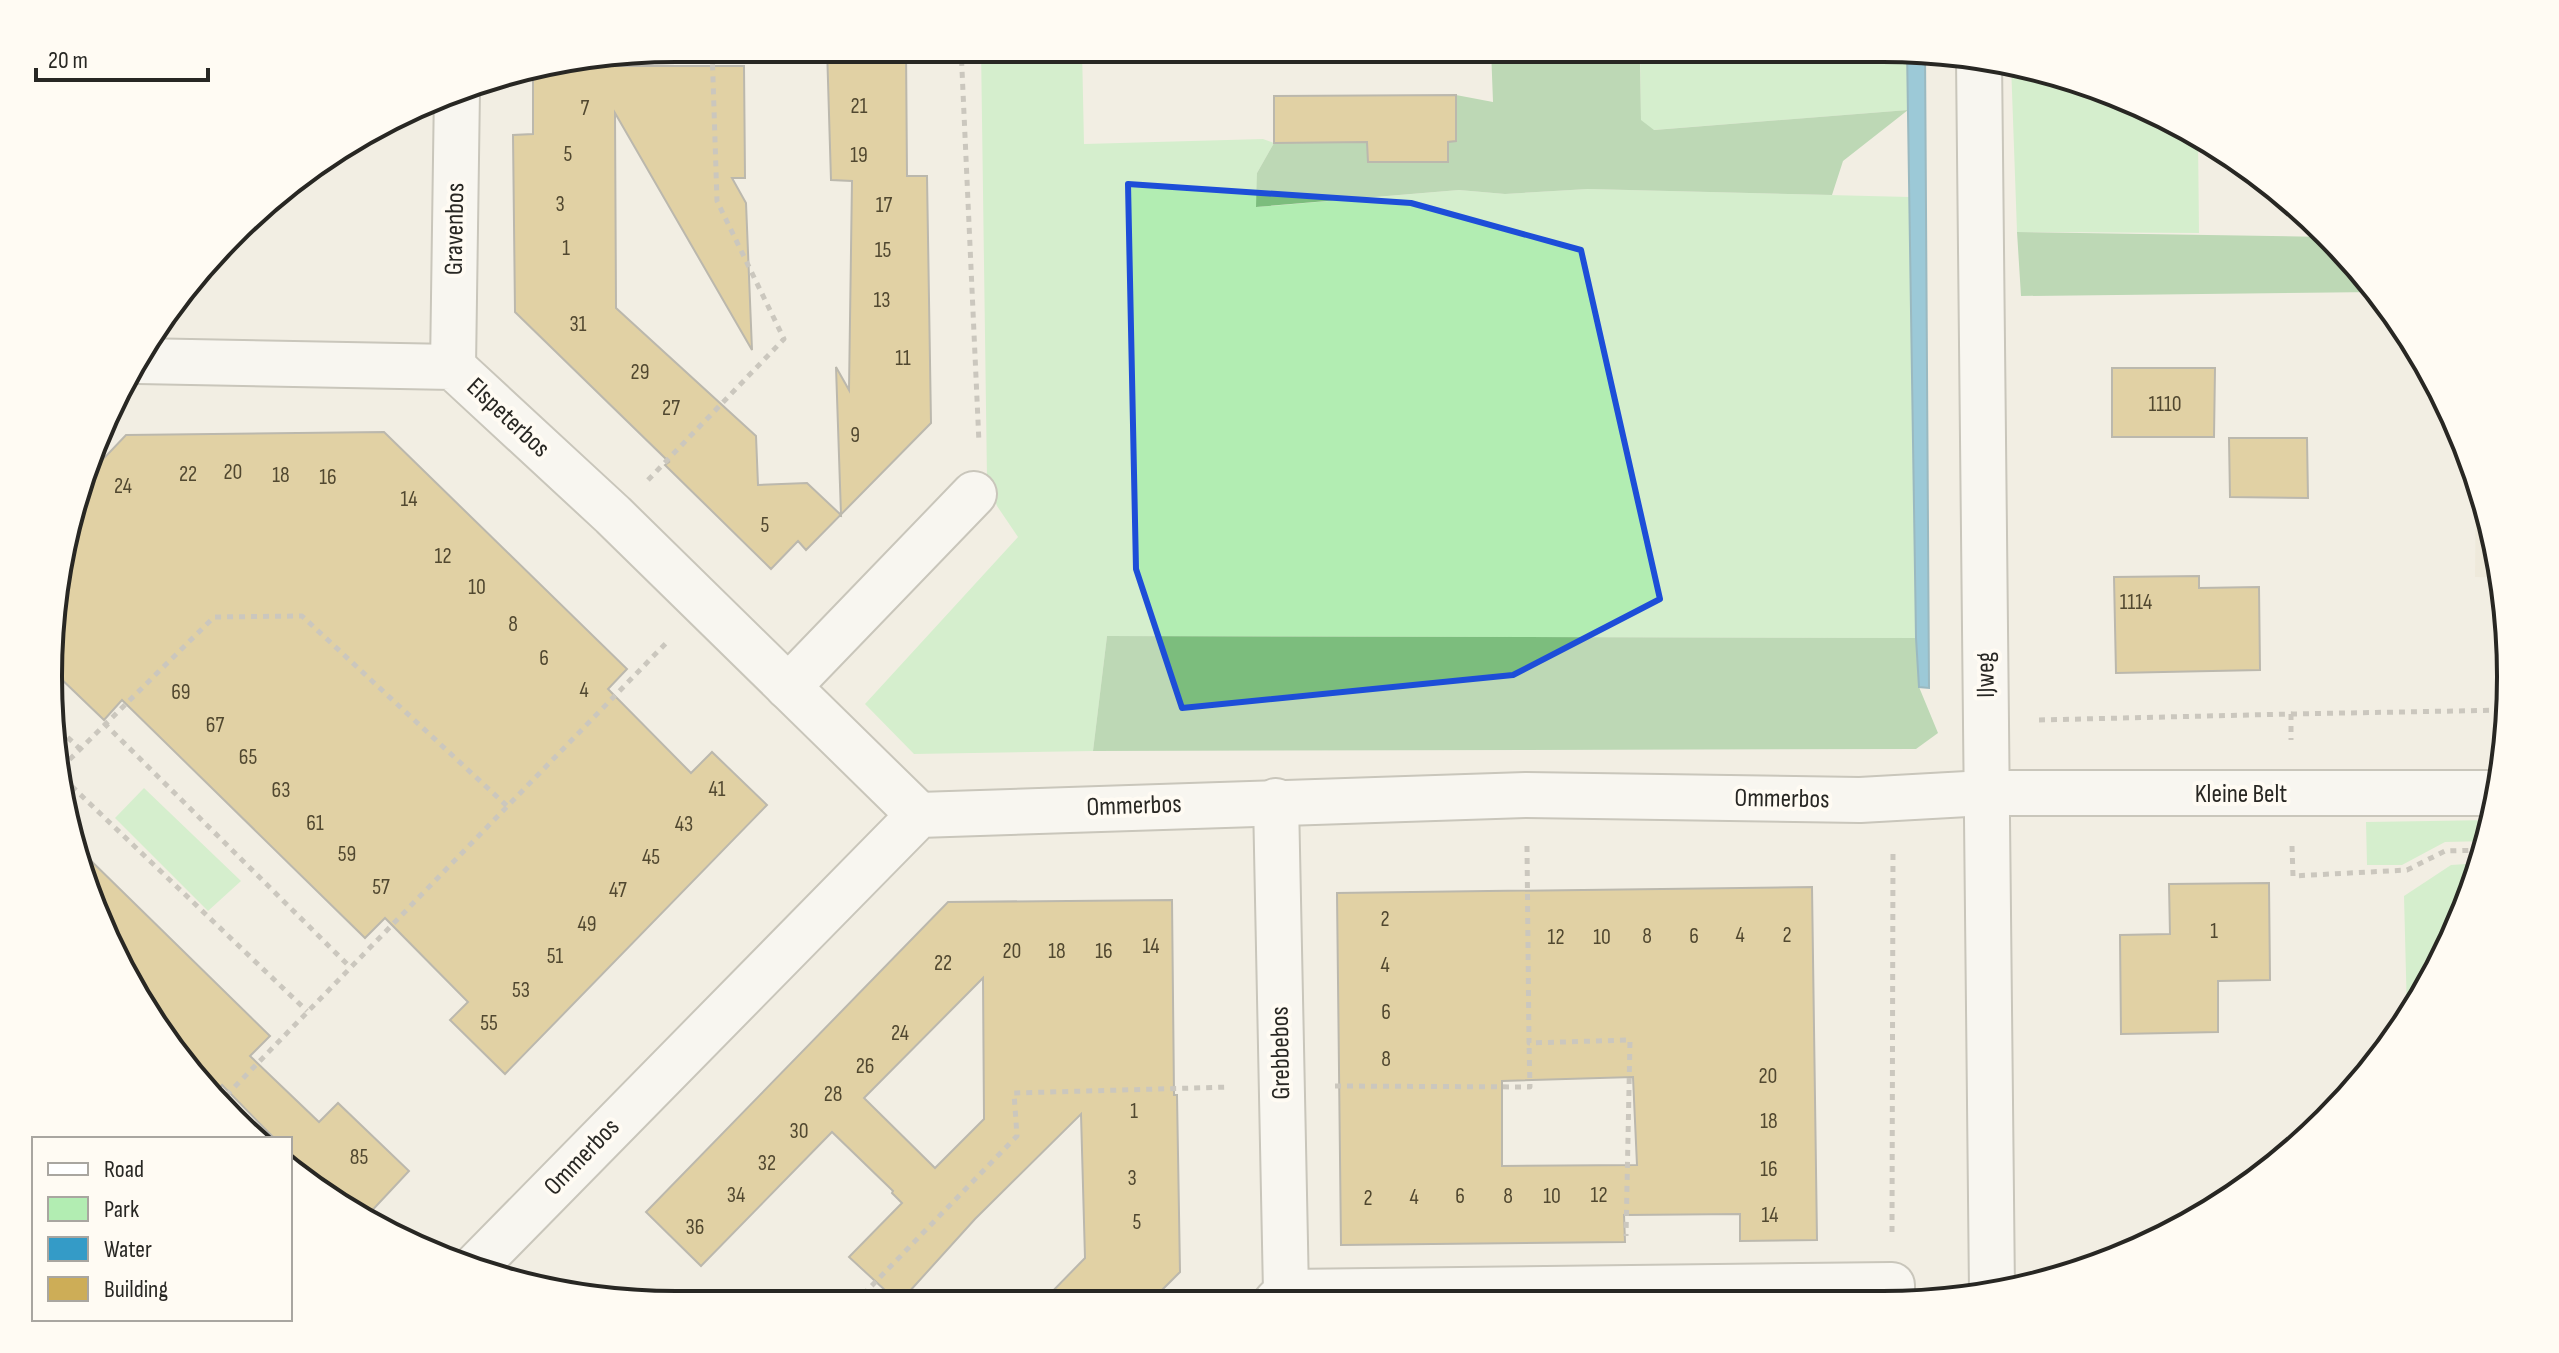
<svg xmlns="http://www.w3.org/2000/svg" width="2559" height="1353" font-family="'Sofia Sans Condensed',sans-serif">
	<rect width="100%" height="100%" fill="#f2eee3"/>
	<path fill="#e9e3d0" d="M2476,470l2,5 24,103 -27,-1z"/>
	<g fill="#b2edb2">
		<path d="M981,48h101l2,96 179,-5 11,4 -17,30v34l202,-17 46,4 83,-5 322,8 6,441 -809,-2 -14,115 -179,3 -49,-50 153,-167 -21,-31 -10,-26z"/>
		<path d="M1640,49h267l1,61 -255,20 -12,-9z"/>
		<path d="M2011,64c65,11 131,38 187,72l1,97 -182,-1z"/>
		<path d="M144,788l97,93 -33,30 -93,-93z"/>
		<path d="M2493,820l-4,21 -44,1 -43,23h-35l-1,-43z"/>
		<path d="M2481,863l-35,92 -39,59 -3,-118 47,-31z"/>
	</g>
	<g fill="#7cbd7d">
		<path d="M1491,49h106l43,13 1,58 13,10 254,-20 -65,51 -11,34 -244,-6 -83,5 -46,-4 -203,17 1,-34 17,-30 93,-1 1,20h80v-20l8,-1v-46l37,7z"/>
		<path d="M2017,232l311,5 27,25 22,30 -356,4z"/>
		<path d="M1107,636l809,2 3,49 19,46 -22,16 -823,2z"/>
	</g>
	<path fill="#349bc7" stroke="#307896" stroke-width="2" d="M1907,49l18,1 4,638 -10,-1 -3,-49z"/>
	<g fill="#cdad57" stroke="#79756b" stroke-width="2" fill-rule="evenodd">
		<path d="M827,48h79l1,128h20l4,247 -125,127 -8,-9 -27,28 -106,-104 4,-3 -154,-150 -2,-177 20,-1v-62l81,-14v8h130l1,112h-13l14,25 6,147 -137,-237 1,195 140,128 2,49 49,-2 34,32 -5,-148 13,23 3,-209 -21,-1z"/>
		<path d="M1456,95v46l-8,1v20h-80l-1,-20 -93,1v-47z"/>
		<path d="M2112,368h103l-1,69h-102z"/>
		<path d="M384,432l243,237 -19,20 83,84 21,-21 55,53 -262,269 -55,-54 18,-18 -83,-84 -20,20 -243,-238 -18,20 -50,-48 15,-158 18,-38 39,-41z"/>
		<path d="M2229,438h78l1,60 -78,-1z"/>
		<path d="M2199,576v12l60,-1 1,83 -144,3 -2,-96z"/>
		<path d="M80,850l190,186 -20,20 69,66 19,-19 71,68 -43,46 -76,-55v-23h-15l-53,-54 -6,6 -43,-43 -19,-23 -58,-108z"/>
		<path d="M2269,883l1,97 -52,1v51l-97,2 -1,-99 50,-1 -1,-50z"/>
		<path d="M1812,887l5,353 -77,1v-27l-116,1 1,27 -284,3 -4,-352zM1633,1077l4,88 -135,1v-85z"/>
		<path d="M1172,900l2,195h3l3,177 -30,30h-108l43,-44 -4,-144 -106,105 -76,84 -50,-46 53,-54 -10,-10 1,-2 -61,-59 -131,134 -55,-54 302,-310zM983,978l1,141 -49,49 -71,-70z"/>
	</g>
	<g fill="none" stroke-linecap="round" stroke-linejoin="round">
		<g stroke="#979489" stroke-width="48">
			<g id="minor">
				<path d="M1979,59l13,1233"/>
				<path d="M138,361l315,6 160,148 306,300"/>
				<path d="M453,367l4,-277"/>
				<path d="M788,687l186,-193"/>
				<path d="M1276,801l10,491 -10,10"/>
				<path d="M474,1268l445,-453 607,-20 334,5 125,-7h512"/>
				<path d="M1286,1292l606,-7v15"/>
			</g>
		</g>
		<g stroke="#9b9890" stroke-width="5" stroke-dasharray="6 6" stroke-linecap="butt">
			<path d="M961,48l18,395"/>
			<path d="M648,480l136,-141 -67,-138 -5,-153"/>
			<path d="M2291,714l218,-4"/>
			<path d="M2039,720l252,-6v26"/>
			<path d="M50,721l29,27"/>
			<path d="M104,723l246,244"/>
			<path d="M61,768l153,-151 88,-1 205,190"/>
			<path d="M63,778l244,233"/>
			<path d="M1527,846l2,197 101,-3 -4,196"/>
			<path d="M2292,846l1,30 114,-6 38,-19 40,-1"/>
			<path d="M1335,1086l195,1 -1,-44"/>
			<path d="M218,1104l451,-464"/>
			<path d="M1892,1232l1,-382"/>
			<path d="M855,1303l162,-167 -3,-43 215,-6"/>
		</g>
		<use href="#minor" stroke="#fff" stroke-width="44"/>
	</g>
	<path d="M0 0H2559V1353H0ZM1128,184l283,19 170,47 79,349 -147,76 -331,33 -46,-139z" fill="#f2eee3" fill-opacity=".55" fill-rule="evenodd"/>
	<path fill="none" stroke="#1d4ed8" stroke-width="6" stroke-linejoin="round" d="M1128,184l283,19 170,47 79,349 -147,76 -331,33 -46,-139z"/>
	<g text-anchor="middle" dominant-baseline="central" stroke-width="8" stroke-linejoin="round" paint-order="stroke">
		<g font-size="22" fill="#514830">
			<text x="859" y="106">21</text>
			<text x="585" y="108">7</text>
			<text x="568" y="154">5</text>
			<text x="859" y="155">19</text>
			<text x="560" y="204">3</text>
			<text x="884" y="205">17</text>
			<text x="566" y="248">1</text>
			<text x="883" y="250">15</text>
			<text x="882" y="300">13</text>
			<text x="578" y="324">31</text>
			<text x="903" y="358">11</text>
			<text x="640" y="372">29</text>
			<text x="2165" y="404">1110</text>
			<text x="671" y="408">27</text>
			<text x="855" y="435">9</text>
			<text x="233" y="472">20</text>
			<text x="188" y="474">22</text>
			<text x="281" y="475">18</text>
			<text x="328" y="477">16</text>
			<text x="123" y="486">24</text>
			<text x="409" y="499">14</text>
			<text x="765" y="525">5</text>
			<text x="443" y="556">12</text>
			<text x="477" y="587">10</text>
			<text x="2136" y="602">1114</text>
			<text x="513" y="624">8</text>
			<text x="544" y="658">6</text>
			<text x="584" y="690">4</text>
			<text x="181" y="692">69</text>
			<text x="215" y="725">67</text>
			<text x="248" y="757">65</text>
			<text x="717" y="789">41</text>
			<text x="281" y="790">63</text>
			<text x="315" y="823">61</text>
			<text x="684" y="824">43</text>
			<text x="347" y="854">59</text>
			<text x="651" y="857">45</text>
			<text x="381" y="887">57</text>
			<text x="618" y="890">47</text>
			<text x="1385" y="919">2</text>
			<text x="587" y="924">49</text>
			<text x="2214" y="931">1</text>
			<text x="1740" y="935">4</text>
			<text x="1787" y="935">2</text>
			<text x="1647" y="936">8</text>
			<text x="1694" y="936">6</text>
			<text x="1556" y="937">12</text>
			<text x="1602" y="937">10</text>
			<text x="1151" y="946">14</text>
			<text x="1012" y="951">20</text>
			<text x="1057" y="951">18</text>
			<text x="1104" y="951">16</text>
			<text x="555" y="956">51</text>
			<text x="943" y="963">22</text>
			<text x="1385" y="965">4</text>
			<text x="521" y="990">53</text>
			<text x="1386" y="1012">6</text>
			<text x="489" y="1023">55</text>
			<text x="900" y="1033">24</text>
			<text x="1386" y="1059">8</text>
			<text x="865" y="1066">26</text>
			<text x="1768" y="1076">20</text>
			<text x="833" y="1094">28</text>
			<text x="1134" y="1111">1</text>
			<text x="1769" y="1121">18</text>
			<text x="799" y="1131">30</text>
			<text x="359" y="1157">85</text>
			<text x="767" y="1163">32</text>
			<text x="1769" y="1169">16</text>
			<text x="1132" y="1178">3</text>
			<text x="736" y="1195">34</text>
			<text x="1599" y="1195">12</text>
			<text x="1460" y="1196">6</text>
			<text x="1508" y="1196">8</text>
			<text x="1552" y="1196">10</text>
			<text x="1414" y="1197">4</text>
			<text x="1368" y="1198">2</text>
			<text x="1770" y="1215">14</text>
			<text x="1137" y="1222">5</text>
			<text x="695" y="1227">36</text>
		</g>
		<g font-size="26" fill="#282723" stroke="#fffbf3">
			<text transform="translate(455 229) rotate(-89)">Gravenbos</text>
			<text transform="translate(508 418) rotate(43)">Elspeterbos</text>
			<text transform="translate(1986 675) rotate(-91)">IJweg</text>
			<text x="2241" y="794">Kleine Belt</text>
			<text transform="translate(1782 799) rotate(1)">Ommerbos</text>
			<text transform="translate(1134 806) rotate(-2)">Ommerbos</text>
			<text transform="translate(1281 1053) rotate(-91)">Grebbebos</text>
			<text transform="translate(582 1157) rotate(-46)">Ommerbos</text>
		</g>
	</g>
	<path d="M0 0H2559V1353H0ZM676 62H1883A614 614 0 0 1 2497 676V677A614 614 0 0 1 1883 1291H676A614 614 0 0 1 62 677V676A614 614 0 0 1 676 62Z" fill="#fffbf3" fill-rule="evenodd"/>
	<path fill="none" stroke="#282723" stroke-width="4" d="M676 62H1883A614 614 0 0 1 2497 676V677A614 614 0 0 1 1883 1291H676A614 614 0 0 1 62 677V676A614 614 0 0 1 676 62Z"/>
	<rect x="32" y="1137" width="260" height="184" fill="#fffbf3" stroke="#a9a6a0" stroke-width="2"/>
	<rect x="48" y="1163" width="40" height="12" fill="#ffffff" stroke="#a9a6a0" stroke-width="2"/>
	<text x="104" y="1177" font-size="24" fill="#282723">Road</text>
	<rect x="48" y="1197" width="40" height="24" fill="#b2edb2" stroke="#a9a6a0" stroke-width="2"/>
	<text x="104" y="1217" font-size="24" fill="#282723">Park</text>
	<rect x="48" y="1237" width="40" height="24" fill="#349bc7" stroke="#a9a6a0" stroke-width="2"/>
	<text x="104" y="1257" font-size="24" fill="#282723">Water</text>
	<rect x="48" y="1277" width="40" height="24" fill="#cdad57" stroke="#a9a6a0" stroke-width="2"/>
	<text x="104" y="1297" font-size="24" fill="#282723">Building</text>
	<path d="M36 68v12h172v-12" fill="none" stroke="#282723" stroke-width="4"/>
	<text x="48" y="68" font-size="24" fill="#282723" stroke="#fffbf3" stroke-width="6" paint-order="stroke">20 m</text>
</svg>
